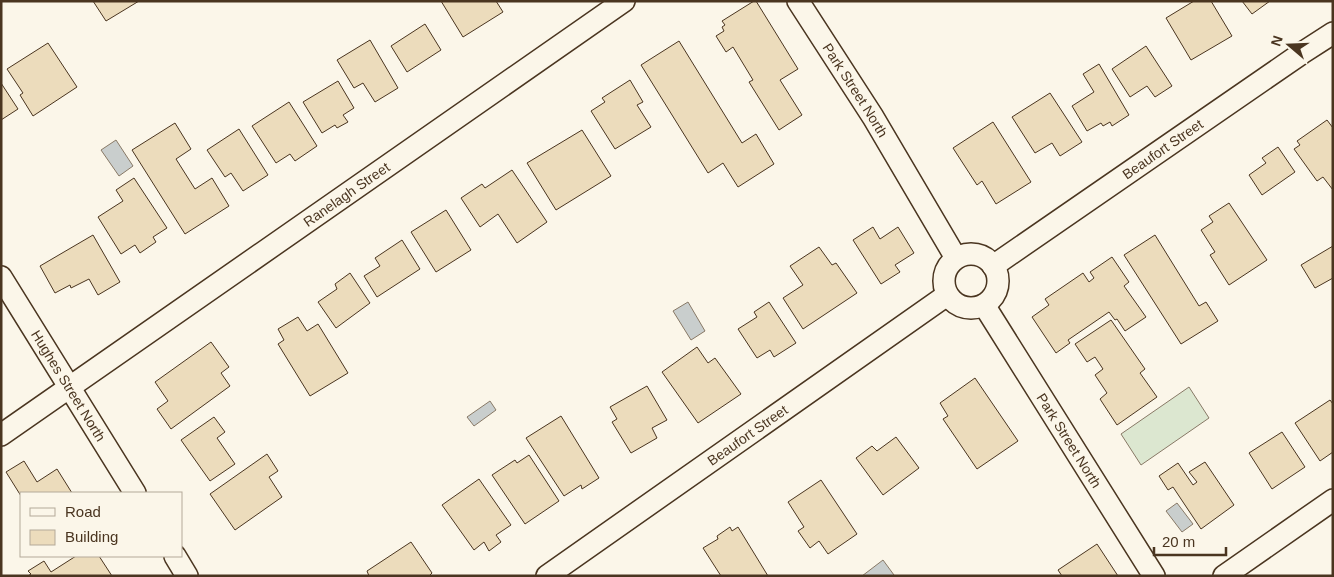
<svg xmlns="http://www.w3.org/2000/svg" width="1334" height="577" font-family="Arial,sans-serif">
	<rect width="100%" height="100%" fill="#fbf6e9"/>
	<path fill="#dce7d0" stroke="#887966" d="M1189,387l20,31 -68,47 -20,-31z"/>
	<g fill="#c9cecd" stroke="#887966">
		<path d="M116,140l17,26 -14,10 -18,-26z"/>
		<path d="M688,302l17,29 -14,9 -18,-29z"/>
		<path d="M490,401l6,9 -22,16 -7,-9z"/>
		<path d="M1177,503l16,21 -11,8 -16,-21z"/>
		<path d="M883,560l11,15 -2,1h-30z"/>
	</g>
	<g fill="#ecdcbc" stroke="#4a3520">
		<path d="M93,1h46l-33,20z"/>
		<path d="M441,1h55l7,11 -40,25z"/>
		<path d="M754,1h2l42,68 -18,11 22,35 -23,15 -30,-48 4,-2 -20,-33 -7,5 -10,-16 8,-5 -2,-4 3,-2 -3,-4z"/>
		<path d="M1194,1h17l21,35 -41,24 -25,-42z"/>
		<path d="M1242,1h28l-18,13z"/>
		<path d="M425,24l16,26 -34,22 -16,-26z"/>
		<path d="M370,40l28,48 -23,14 -12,-19 -9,5 -17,-28z"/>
		<path d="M679,41l63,102 14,-9 18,30 -36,23 -15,-24 -15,10 -67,-108z"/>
		<path d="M48,43l29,44 -44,29 -13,-21 3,-2 -16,-24z"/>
		<path d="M1146,46l26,40 -17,11 -8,-11 -17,11 -18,-28z"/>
		<path d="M1099,64l30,51 -17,11 -2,-4 -7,4 -2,-3 -14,8 -15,-25 22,-14 -11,-18z"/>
		<path d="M630,80l13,22 -6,3 14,22 -36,22 -24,-38 14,-9 -3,-4z"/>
		<path d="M338,81l16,27 -11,7 5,7 -11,6 -2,-3 -13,8 -19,-31z"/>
		<path d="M1,83l17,26 -17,11z"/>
		<path d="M1050,93l32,49 -22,14 -8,-13 -17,10 -23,-36z"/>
		<path d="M289,102l28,44 -22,15 -5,-7 -14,9 -24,-37z"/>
		<path d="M1327,120l6,8v62l-10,-13 -6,4 -23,-32 6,-4 -3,-4z"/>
		<path d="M993,122l38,60 -35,22 -14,-23 -5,4 -24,-37z"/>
		<path d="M175,123l16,26 -15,10 19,30 17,-11 17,28 -44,28 -53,-84z"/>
		<path d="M239,129l29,46 -25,16 -12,-18 -6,4 -18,-27z"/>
		<path d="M582,130l29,46 -55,34 -29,-47z"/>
		<path d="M1278,147l17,25 -33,23 -13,-20 17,-12 -4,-5z"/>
		<path d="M512,170l35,52 -30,21 -19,-29 -18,13 -19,-29 21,-14 3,4z"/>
		<path d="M134,178l33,50 -14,9 3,5 -16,11 -5,-8 -14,9 -23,-37 25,-16 -7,-11z"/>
		<path d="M1229,203l38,57 -38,25 -19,-30 5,-3 -14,-22 12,-8 -4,-6z"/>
		<path d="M446,210l25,40 -35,22 -25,-40z"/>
		<path d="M873,227l7,12 18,-12 16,26 -19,12 5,7 -19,12 -28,-44z"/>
		<path d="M93,235l27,47 -22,13 -9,-16 -18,9 -1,-3 -15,8 -15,-27z"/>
		<path d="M1155,235l44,71 7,-4 12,19 -37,23 -57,-89z"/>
		<path d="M402,240l18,29 -43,28 -13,-21 16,-10 -5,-8z"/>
		<path d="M1333,246v32l-18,10 -14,-23z"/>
		<path d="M819,247l13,18 4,-2 21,30 -54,36 -20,-31 20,-13 -13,-19z"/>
		<path d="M1112,257l17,25 -5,4 22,31 -21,14 -8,-12 -2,1 -6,-8 -41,28 2,3 -14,10 -24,-36 17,-12 -4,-6 38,-26 6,9 5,-4 -4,-6z"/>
		<path d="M350,273l20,30 -34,25 -18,-26 19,-13 -2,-5z"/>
		<path d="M769,302l27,41 -22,14 -4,-7 -13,8 -19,-29 19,-12 -3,-5z"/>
		<path d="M298,317l9,14 11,-7 30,49 -38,23 -32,-52 6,-4 -6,-11z"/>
		<path d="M1111,320l34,49 -5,4 17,24 -40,28 -17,-26 7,-6 -12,-18 8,-6 -8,-12 -8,5 -12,-18z"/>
		<path d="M211,342l18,25 -8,6 9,13 -59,43 -14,-20 11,-8 -13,-19z"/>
		<path d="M697,347l11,16 7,-5 26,36 -43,29 -36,-51z"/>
		<path d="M975,378l43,63 -41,28 -34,-50 5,-3 -8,-13z"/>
		<path d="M647,386l20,34 -15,8 5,10 -26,15 -19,-31 5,-3 -7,-12z"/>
		<path d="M1330,400l3,4v48l-13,9 -25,-38z"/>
		<path d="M561,416l38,62 -17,11 -1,-4 -17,11 -38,-58z"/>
		<path d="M214,417l11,15 -8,6 18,26 -25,17 -29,-41z"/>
		<path d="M1282,432l23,35 -33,22 -23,-36z"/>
		<path d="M896,437l23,31 -36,27 -27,-37 16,-12 5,5z"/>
		<path d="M267,454l11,17 -9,6 13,20 -47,33 -25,-36z"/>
		<path d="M529,455l30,46 -34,23 -33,-49 23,-15 2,3z"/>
		<path d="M24,461l13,21 20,-13 15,24h-51v3l-15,-24z"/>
		<path d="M1205,462l29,43 -33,24 -28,-42 -5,3 -9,-14 19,-13 15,22 4,-3 -8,-10z"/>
		<path d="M479,479l32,46 -15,10 5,7 -12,9 -5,-9 -10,8 -32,-45z"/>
		<path d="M821,480l36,54 -29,20 -9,-13 -9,7 -12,-17 6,-4 -16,-25z"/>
		<path d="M730,527l2,4 6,-4 30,49h-47l-18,-28 15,-9 -1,-3z"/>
		<path d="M411,542l21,31 -3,3h-60l-2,-5z"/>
		<path d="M1097,544l21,32h-56l-4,-6z"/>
		<path d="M76,556h23l13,20h-84l3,-2 -3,-3 16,-10 7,11z"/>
	</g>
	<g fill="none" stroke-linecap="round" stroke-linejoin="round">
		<g stroke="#4a3520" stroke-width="24">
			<g id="street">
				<path id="s1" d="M798,1l75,116 83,141"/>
				<circle cx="971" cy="281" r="27"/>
				<path id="s2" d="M993,266l309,-213 31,-20"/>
				<path id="s3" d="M1,277l134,216"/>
				<path id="s4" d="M984,305l170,271"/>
				<path id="s5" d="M1,435l623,-434"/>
				<path d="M175,556l12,20"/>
				<path id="s6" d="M547,576l400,-281"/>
				<path d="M1224,576l109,-76"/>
			</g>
		</g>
		<use href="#street" stroke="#fbf6e9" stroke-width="21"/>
	</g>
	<g text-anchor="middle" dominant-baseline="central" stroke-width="4" stroke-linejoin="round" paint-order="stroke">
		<g font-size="14" fill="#4a3520" stroke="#fbf6e9">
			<text stroke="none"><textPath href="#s1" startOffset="106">Park Street North</textPath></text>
			<text stroke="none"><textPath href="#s2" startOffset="206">Beaufort Street</textPath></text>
			<text stroke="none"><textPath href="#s5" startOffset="421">Ranelagh Street</textPath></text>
			<text stroke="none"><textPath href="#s3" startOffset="128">Hughes Street North</textPath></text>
			<text stroke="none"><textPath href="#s6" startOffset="245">Beaufort Street</textPath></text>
			<text stroke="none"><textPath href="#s4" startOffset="160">Park Street North</textPath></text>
		</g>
	</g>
	<rect width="1334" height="577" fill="none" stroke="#4a3520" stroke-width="5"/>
	<rect x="20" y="492" width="162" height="65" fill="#fbf6e9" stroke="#b4a999"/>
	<rect x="30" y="508" width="25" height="8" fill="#fbf6e9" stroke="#b4a999"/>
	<text x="65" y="517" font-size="15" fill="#4a3520">Road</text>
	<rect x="30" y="530" width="25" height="15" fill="#ecdcbc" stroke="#b4a999"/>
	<text x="65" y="542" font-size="15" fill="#4a3520">Building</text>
	<g transform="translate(1289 45) rotate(289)" stroke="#fbf6e9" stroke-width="4" paint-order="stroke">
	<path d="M0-4L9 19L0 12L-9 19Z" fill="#4a3520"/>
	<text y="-8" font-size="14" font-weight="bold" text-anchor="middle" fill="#4a3520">N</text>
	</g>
	<path d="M1154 547v8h72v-8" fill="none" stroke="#4a3520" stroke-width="2.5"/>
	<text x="1162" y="547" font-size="15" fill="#4a3520" stroke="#fbf6e9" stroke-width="4" paint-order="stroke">20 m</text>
</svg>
